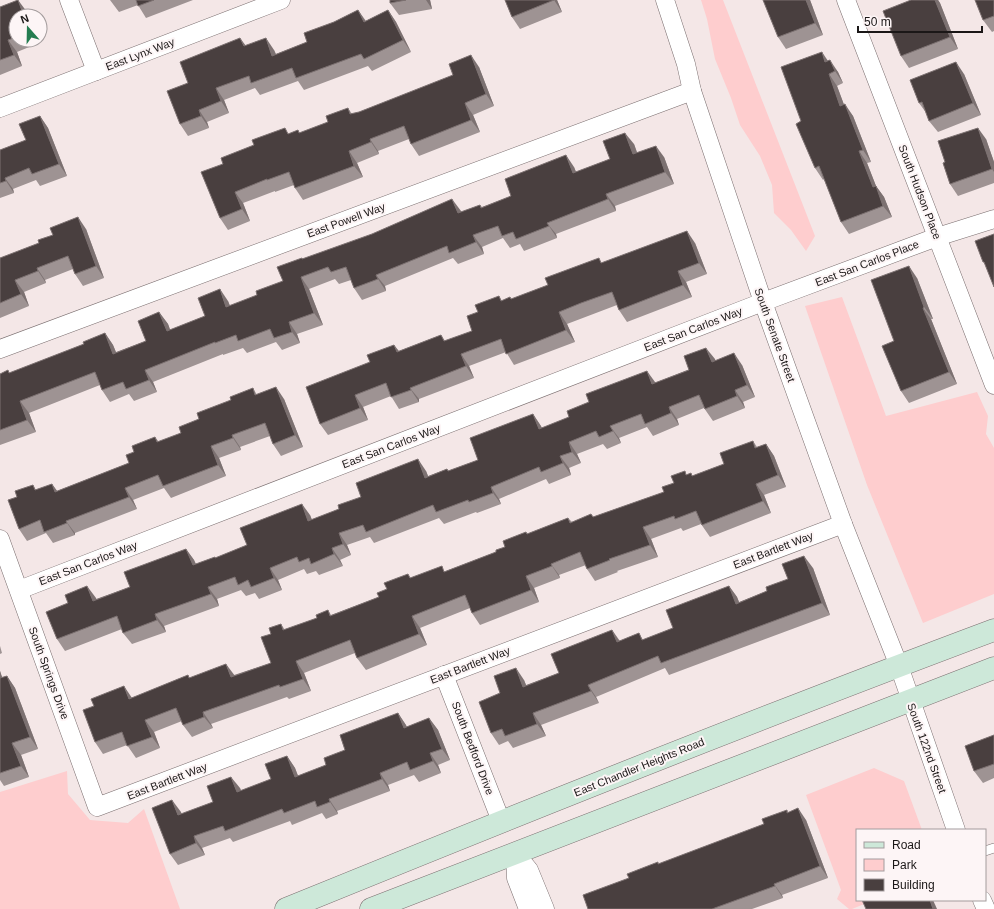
<svg xmlns="http://www.w3.org/2000/svg" width="994" height="909" font-family="Arial,sans-serif">
	<rect width="100%" height="100%" fill="#f4e7e7"/>
	<g fill="#fecdce">
		<path d="M701,0h22l92,236 -9,15 -15,-21 -17,-17 -2,-28 -12,-29 -20,-31 -9,-27 -16,-39 -8,-40z"/>
		<path d="M842,297l44,119 91,-24 11,24 -2,18 8,14v146l-71,29 -56,-138 -62,-179z"/>
		<path d="M874,768l30,13 18,49h-65v70h17l-22,9h-3l-12,-10 4,-9 -35,-95z"/>
		<path d="M67,771l1,23 22,26 38,3 16,-14 36,100h-180v-117z"/>
	</g>
	<g fill="none" stroke-linecap="round" stroke-linejoin="round">
		<g stroke="#7a6e6f" stroke-width="10">
			<path id="lane" d="M985,851l9,-3"/>
		</g>
		<g stroke="#7a6e6f" stroke-width="19">
			<g id="street">
				<path d="M69,0l27,71"/>
				<path d="M665,0l21,64 6,27 71,211 80,222 56,142 57,164"/>
				<path d="M846,0l148,385"/>
				<path d="M0,108l281,-108"/>
				<path d="M0,349l692,-258"/>
				<path d="M0,539l97,268 746,-283"/>
				<path d="M19,590l744,-288 174,-65 57,-18"/>
				<path d="M444,675l57,146"/>
				<path d="M515,853l14,17 16,39"/>
				<path d="M515,853l1,25 12,31"/>
				<path d="M982,900l4,9"/>
			</g>
		</g>
		<g stroke="#7a6e6f" stroke-width="23">
			<g id="secondary">
				<path d="M286,909c235,-96 470,-190 708,-279"/>
				<path d="M371,909l623,-241"/>
			</g>
		</g>
		<use href="#lane" stroke="#fff" stroke-width="9"/>
		<use href="#street" stroke="#fff" stroke-width="18"/>
		<use href="#secondary" stroke="#cde8d9" stroke-width="22"/>
	</g>
	<g fill="#9e9393">
		<path d="M110,0h83l-47,18 -8,-13 -19,7z"/>
		<path d="M390,0h40l2,9 -33,6 -9,-12z"/>
		<path d="M505,0h52l5,12 -42,17 -8,-12z"/>
		<path d="M810,0l13,35 -37,14 -8,-12z"/>
		<path d="M911,0h27l2,3 18,46 -49,19 -8,-12z"/>
		<path d="M994,0v31l-2,1 -9,-12z"/>
		<path d="M0,7l27,5 -11,4v24h21l2,3 -22,9 5,14 -22,9z"/>
		<path d="M358,10l8,11 22,-11 8,12 15,30 -39,19 -4,-5 -64,24 -6,-9 -38,14 -5,-7 -31,12 5,13 -22,9 2,6 -21,8 -8,-12 8,-41 58,-37 28,4 2,4 31,-12 27,-20z"/>
		<path d="M828,61l10,11 5,11 -6,3 7,19 9,11 18,46 -4,1 9,23 8,11 8,20 -43,17 -8,-12 -17,-43 -1,1 -8,-12z"/>
		<path d="M479,67l15,39 -21,9 7,17 -61,24 -8,-12 -2,-5 -31,12 1,3 -22,9 6,14 -60,23 -8,-12 -1,-3 -19,7v-1l-32,12 7,18 -22,9 -8,-12 3,-54 66,-30 9,-4 2,3 28,-11 20,-14 4,6 7,-2z"/>
		<path d="M964,74l17,41 -43,17 -9,-11 -2,-7 -8,-11z"/>
		<path d="M40,116l8,12 19,48 -27,10 -4,-6 -23,9 1,4 -14,5v-48l26,-10z"/>
		<path d="M986,139l8,23v21l-36,13 -8,-12 -5,-22z"/>
		<path d="M634,144l3,8 27,5 10,27 -59,22 1,5 -60,23 1,4 -33,13 -4,-7 -10,4 -7,-10 -21,9 2,7 -26,10 -5,-6 -68,28 1,5 -24,9 -8,-12 -3,-8 -12,4 -4,-5 -26,10 14,36 -26,9 3,9 -18,7 -6,-8 -29,11 -4,-5 -20,7v-1l-70,28 4,10 -23,9 -5,-7 -19,8 -8,-12 -2,-5 -71,28 7,19 -36,13v-71l10,-1 74,-29 21,-11 8,12 3,7 30,-11 13,-29 9,12 2,6 35,-14 23,-15 2,5 27,-11 26,-14 19,-23 1,1 158,-48v1l19,-7 2,2 29,-11 63,-29 2,5 34,-13z"/>
		<path d="M86,229l18,49 -21,8 -8,-12 -2,-5 -28,11 1,3 -22,9 5,14 -29,12v-60z"/>
		<path d="M695,243l12,31 -21,8 6,15 -65,25 -8,-12 -2,-5 -50,19 8,18 -61,23 -8,-13 -37,14 5,12 -55,21v3l-20,7 -8,-13 -28,11 5,13 -40,15 -8,-11 50,-62 24,-17 5,6 42,-16 4,6 27,-10 6,-19 21,-16 3,5 10,-2 36,-14 55,-22z"/>
		<path d="M917,278l16,41h-2l26,65 -48,19 -8,-12 -7,-50z"/>
		<path d="M715,359v2l27,4 13,32 -12,5 2,6 -32,13 -9,-13 -27,11 2,6 -26,11 -6,-9 -28,11 2,5 -14,6 -4,-5 -26,10 4,9 -12,5 2,7 -22,9 -3,-5 -47,20 2,5 -24,9 -1,-1 -32,12 -5,-6 -65,25 -4,-6 -23,8 4,10 -11,5 3,6 -24,9 -3,-4 -9,3 -3,-5 -26,11 4,10 -23,9 -4,-6 -9,3 -5,-6 -24,9 2,7 -55,20 2,6 -34,12 -9,-11 -1,-4 -57,22 -8,-12 39,-41v1l34,-12 56,-38 8,11 2,4 19,-7 1,1 31,-13 63,-30 2,5 27,-11 22,-12 65,-26 2,5 19,-7 1,2 30,-11 55,-46 9,14z"/>
		<path d="M253,388l4,7 27,4 19,48 -22,9 -8,-12 -3,-8 -30,11 1,3 -22,8 7,18 -55,22 -7,-10 -31,12 4,9 -62,24v2l-22,8 -7,-10 -19,8 -8,-12 14,-44 3,5 16,-6 5,7 72,-28 5,-11 21,-15 4,5 22,-9 18,-14 32,-19z"/>
		<path d="M753,441l4,6 9,-3 8,12 12,31 -22,8 7,18 -61,24 -9,-13 -18,7 -2,-3 -30,11 7,18 -41,14 1,1 -23,9 -8,-12 -1,-4 -27,10 1,3 -26,10 5,14 -59,23 -8,-12 -2,-5 -50,20 7,17 -61,25 -9,-12 -2,-5 -51,20 7,18 -22,8 -2,-2 -76,27 2,4 -21,9 -9,-12 -1,-4 -28,11 6,16 -24,10 -9,-13 -24,9 -8,-12 37,-44 56,-23 2,3 44,-3 37,-12v-29l10,-10 4,6 32,-12 11,-8 3,5 48,-18 8,-8 24,-11 35,-7 50,-19 31,-18 41,-16 4,4 21,-5 71,-25 10,-9 13,-8 4,-2 1,3 32,-12z"/>
		<path d="M813,568l17,47 -161,60 -4,-7 -69,29 3,6 -58,22 5,11 -33,12 -5,-7 -9,4 -8,-12 9,-40 24,-13 2,5 33,-12 53,-43 8,11 19,-8 4,7 30,-12 56,-42 8,11 2,5 28,-11 21,-12z"/>
		<path d="M0,646l2,7 -2,1z"/>
		<path d="M0,671l2,7 5,-2 8,12 23,61 -17,6 8,22 -25,9 -4,-6z"/>
		<path d="M398,713l9,14 22,-9 9,12 12,30 -12,5 3,8 -22,9 -5,-7 -26,10 2,6 -53,20 1,3 -12,5 -4,-6 -30,12 -2,-4 -57,21 -3,-4 -28,10 3,7 -27,10 -8,-11 11,-42v2l32,-12 27,-14 1,3 30,-12 16,-23 8,12 3,8 28,-11 19,-15z"/>
		<path d="M994,735v43l-11,5 -9,-12z"/>
		<path d="M787,810l1,2 18,8 22,58 -46,17 1,3 -31,11h-164l41,-31 30,-14 105,-40z"/>
	</g>
	<g fill="#7c7171">
		<path d="M18,0l9,12 1,4h-4z"/>
		<path d="M426,0h4l2,9z"/>
		<path d="M554,0h3l5,12z"/>
		<path d="M806,0h4l13,35 -8,-12z"/>
		<path d="M935,0h3l2,3 18,46 -8,-12z"/>
		<path d="M358,10l8,12h-2z"/>
		<path d="M388,10l8,12 15,30 -8,-12z"/>
		<path d="M240,38l9,12 -5,-4z"/>
		<path d="M266,38l8,12 7,17 -9,-11z"/>
		<path d="M8,40l9,12 5,14 -8,-11z"/>
		<path d="M822,52l8,12 3,9 -8,-11z"/>
		<path d="M471,55l8,12 15,39 -8,-12z"/>
		<path d="M830,60l8,12 5,11 -8,-12z"/>
		<path d="M956,62l8,12 17,41 -8,-12z"/>
		<path d="M829,74l8,12 12,32 -9,-12z"/>
		<path d="M216,88l8,12 5,13 -8,-12z"/>
		<path d="M465,103l8,12 7,17 -9,-12z"/>
		<path d="M845,104l8,12 18,46 -8,-12z"/>
		<path d="M199,110l8,12 2,6 -8,-12z"/>
		<path d="M40,116l8,12 19,48 -8,-12z"/>
		<path d="M978,128l8,11 8,23v10l-2,-3z"/>
		<path d="M625,133l9,11 7,21 -8,-11z"/>
		<path d="M370,139l8,12 1,3 -8,-12z"/>
		<path d="M656,146l8,11 10,27 -9,-12z"/>
		<path d="M349,151l8,12 6,14 -9,-11z"/>
		<path d="M859,151l8,12 9,23 8,11 8,20 -9,-11 -10,-19z"/>
		<path d="M566,155l8,12 7,18 -8,-12z"/>
		<path d="M5,178l8,11 1,4 -8,-12z"/>
		<path d="M235,192l8,11 7,18 -8,-12z"/>
		<path d="M606,194l9,12 1,5 -8,-12z"/>
		<path d="M452,199l9,12 5,14 -8,-12z"/>
		<path d="M78,217l8,12 18,49 -8,-12z"/>
		<path d="M547,223l9,11 1,4z"/>
		<path d="M687,231l8,12 12,31 -8,-11z"/>
		<path d="M473,235l9,12 2,7 -8,-12z"/>
		<path d="M909,266l8,12 16,41 -9,-12z"/>
		<path d="M37,268l8,12 1,3 -8,-12z"/>
		<path d="M678,271l8,11 6,15 -9,-12z"/>
		<path d="M376,275l9,11 1,5 -8,-12z"/>
		<path d="M301,277l8,12 14,36 -9,-12z"/>
		<path d="M15,280l9,12 5,14 -8,-12z"/>
		<path d="M220,289l8,12 7,18 -9,-12z"/>
		<path d="M923,308l8,11 26,65 -8,-12z"/>
		<path d="M159,312l9,12 7,19 -8,-12z"/>
		<path d="M559,312l8,12 8,18 -9,-12z"/>
		<path d="M289,322l8,12 3,9 -8,-11z"/>
		<path d="M105,333l8,12 8,20 -8,-11z"/>
		<path d="M394,345l9,12 -6,-5z"/>
		<path d="M706,348l9,11 5,15 -8,-12z"/>
		<path d="M734,353l8,12 13,32 -8,-12z"/>
		<path d="M461,354l8,12 5,12 -8,-12z"/>
		<path d="M145,370l8,12 4,10 -8,-12z"/>
		<path d="M647,371l8,11 6,14 -9,-12z"/>
		<path d="M276,387l8,12 19,48 -8,-12z"/>
		<path d="M410,388l9,11v3l-8,-12z"/>
		<path d="M735,390l8,12 2,6 -8,-12z"/>
		<path d="M355,395l8,12 5,13 -8,-12z"/>
		<path d="M20,401l9,12 7,19 -9,-12z"/>
		<path d="M669,407l8,12 2,6 -8,-12z"/>
		<path d="M533,414l8,12 6,15 -8,-12z"/>
		<path d="M610,426l9,12 2,5 -8,-12z"/>
		<path d="M232,435l8,12 1,3 -8,-12z"/>
		<path d="M569,442l8,12 4,9 -9,-11z"/>
		<path d="M766,444l8,12 12,31 -8,-12z"/>
		<path d="M211,446l8,12 7,18 -8,-11z"/>
		<path d="M560,456l9,12 2,7 -8,-12z"/>
		<path d="M418,459l8,12 7,18 -8,-11z"/>
		<path d="M52,484l8,11 -5,-3z"/>
		<path d="M756,484l8,11 7,18 -8,-12z"/>
		<path d="M491,487l8,12 2,5 -8,-11z"/>
		<path d="M125,488l8,12 4,9 -8,-12z"/>
		<path d="M302,504l8,11 7,18 -9,-12z"/>
		<path d="M66,521l9,12v2l-8,-12z"/>
		<path d="M643,527l8,12 7,18 -8,-12z"/>
		<path d="M339,533l8,12 4,10 -8,-11z"/>
		<path d="M332,548l8,12 3,6 -9,-12z"/>
		<path d="M186,549l8,11 7,17 -8,-12z"/>
		<path d="M804,556l9,12 17,47 -8,-12z"/>
		<path d="M551,564l8,11 1,3 -8,-12z"/>
		<path d="M270,568l8,12 4,10 -8,-12z"/>
		<path d="M526,576l8,12 5,14 -8,-12z"/>
		<path d="M87,586l9,12 5,14 -8,-11z"/>
		<path d="M729,586l8,11 7,18 -8,-11z"/>
		<path d="M208,587l9,12 2,7 -8,-12z"/>
		<path d="M155,614l9,12 2,6 -9,-12z"/>
		<path d="M412,616l8,12 7,17 -8,-11z"/>
		<path d="M612,630l8,12h-3z"/>
		<path d="M296,661l8,12 7,18 -8,-12z"/>
		<path d="M226,664l9,12 -4,1z"/>
		<path d="M516,668l8,12 7,18 -8,-11z"/>
		<path d="M0,671l7,20 -7,-10z"/>
		<path d="M7,676l8,12 23,61 -8,-12z"/>
		<path d="M588,685l8,12 3,6 -8,-12z"/>
		<path d="M124,686l8,12 -3,1z"/>
		<path d="M203,712l8,12 2,4 -9,-11z"/>
		<path d="M398,713l8,12 6,15 -8,-12z"/>
		<path d="M533,713l8,12 5,11 -9,-12z"/>
		<path d="M429,718l9,12 12,30 -8,-11z"/>
		<path d="M145,720l9,12 6,16 -8,-11z"/>
		<path d="M12,743l9,12 8,22 -8,-11z"/>
		<path d="M430,753l8,12 3,8 -8,-12z"/>
		<path d="M287,756l8,12 8,21 -8,-12z"/>
		<path d="M380,773l8,12 2,6 -8,-12z"/>
		<path d="M231,777l9,11 6,16 -9,-12z"/>
		<path d="M329,799l8,12 1,3 -8,-12z"/>
		<path d="M172,800l9,12 5,15 -8,-12z"/>
		<path d="M798,808l8,12 22,58 -8,-12z"/>
		<path d="M194,836l8,12 3,7 -9,-12z"/>
		<path d="M774,884l8,11 1,3 -8,-12z"/>
		<path d="M930,900h3l4,9h-4z"/>
	</g>
	<g fill="#493f3f" stroke="#7c7171">
		<path d="M18,0l6,16h-8v21l-8,3 6,15 -14,5v-53z"/>
		<path d="M136,0h18l-16,6z"/>
		<path d="M390,0h16l-16,3z"/>
		<path d="M505,0h49l-42,17z"/>
		<path d="M763,0h43l9,23 -37,14z"/>
		<path d="M911,0h24l15,37 -49,19 -18,-45z"/>
		<path d="M975,0h19v16l-11,4z"/>
		<path d="M358,10l6,12 24,-12 15,30 -39,19 -3,-5 -65,24 -4,-10 -41,15 -2,-7 -33,12 5,13 -22,9 2,6 -21,8 -13,-33 21,-8 -8,-21 60,-24 4,8 22,-8 6,18 35,-14 -3,-9 30,-11z"/>
		<path d="M822,52l3,10 5,-2 5,11 -6,3 11,32 5,-2 18,46 -4,1 14,36 3,-1 7,20 -42,16 -22,-56 -4,2 -19,-44 5,-3 -20,-54z"/>
		<path d="M471,55l15,39 -21,9 6,17 -60,24 -7,-18 -34,13 1,3 -22,9 5,15 -59,22 -6,-16 -22,8v-1l-32,13 7,17 -22,9 -19,-46 22,-8 -2,-6 33,-13 -2,-5 33,-12 3,6 10,-4 1,3 29,-11 -2,-6 22,-8 2,6 9,-2 94,-37 -4,-11z"/>
		<path d="M956,62l17,41 -44,18 -7,-19 -3,1 -9,-23z"/>
		<path d="M40,116l19,48 -27,10 -3,-6 -24,10 1,3 -6,2v-33l26,-10 -7,-16z"/>
		<path d="M978,128l14,41 -42,15 -7,-21 2,-1 -7,-21z"/>
		<path d="M625,133l8,21 23,-8 9,26 -59,22 2,5 -61,24 2,3 -33,13 -3,-7 -11,4 -4,-10 -25,9 3,7 -27,11 -2,-7 -71,29 2,4 -24,9 -8,-21 -15,5 -3,-5 -27,10 13,36 -25,9 3,10 -18,6 -4,-9 -32,12 -2,-6 -21,8v-1l-70,28 4,10 -23,9 -3,-7 -21,8 -7,-18 -75,29 7,19 -27,10v-56l8,-4 1,3 75,-29 -1,-2 22,-9 8,21 33,-13 -8,-20 21,-9 8,19 38,-15 -7,-18 22,-9 6,18 31,-12 -1,-4 27,-10 -6,-14 25,-9v1l70,-25 80,-35 6,14 22,-8 1,3 30,-12 -6,-17 61,-24 7,18 37,-14 -7,-18z"/>
		<path d="M78,217l18,49 -21,8 -7,-18 -31,12 1,3 -23,9 6,14 -21,9v-45l39,-15 -1,-3 15,-5 -3,-7z"/>
		<path d="M687,231l12,32 -21,8 5,14 -64,25 -7,-18 -31,11 -22,9 7,18 -60,24 -5,-15 -40,15 5,12 -56,22 1,2 -20,7 -5,-14 -31,12 5,13 -40,16 -14,-37 64,-25 -3,-7 27,-10 3,7 44,-17 3,6 28,-10 -5,-15 11,-4 -3,-7 24,-9 2,5 9,-4 1,2 37,-14 -3,-7 54,-20 2,5z"/>
		<path d="M994,234v53l-10,-25h-1l-8,-21z"/>
		<path d="M909,266l15,41 -1,1 26,64 -48,19 -19,-45 12,-5 -23,-61z"/>
		<path d="M706,348l6,14 22,-9 13,32 -12,5 2,6 -32,13 -6,-14 -30,12 2,6 -26,11 -4,-10 -31,12 3,5 -14,6 -3,-6 -27,11 3,10 -12,4 3,7 -22,9 -2,-5 -48,20 2,6 -24,9 -1,-2 -32,12 -3,-7 -67,27 -3,-7 -24,8 4,11 -11,4 2,6 -23,10 -2,-6 -10,4 -2,-5 -27,11 4,10 -23,9 -3,-7 -10,5 -3,-8 -27,10 3,7 -56,20 2,6 -34,13 -6,-17 -60,23 -11,-27 22,-9 -3,-8 22,-9 6,15 37,-14 -6,-15 62,-23 7,16 22,-8v1l32,-13 -7,-17 62,-24 6,17 31,-12 -1,-4 23,-8 -5,-14 62,-24 7,19 22,-9 1,2 30,-11 -8,-22 63,-24 6,15 30,-12 -2,-6 22,-9 -3,-8 61,-23 5,13 37,-14 -5,-14z"/>
		<path d="M276,387l19,48 -22,9 -8,-21 -33,12 1,3 -22,8 7,19 -55,21 -5,-11 -33,13 4,9 -63,24 1,2 -23,9 -4,-12 -21,9 -11,-29 9,-3 -2,-6 18,-6 2,5 17,-6 3,8 74,-29 -3,-8 8,-3 -2,-6 23,-9 2,5 24,-9 -2,-6 20,-8 -2,-6 34,-13 -1,-3 23,-9 2,7z"/>
		<path d="M753,441l2,7 11,-4 12,31 -22,9 7,17 -61,24 -6,-14 -21,8 -1,-3 -31,11 7,18 -41,14 1,1 -23,9 -7,-17 -29,12 1,2 -26,10 5,14 -59,23 -7,-18 -53,21 7,18 -62,24 -7,-18 -54,21 7,18 -23,8 -1,-2 -76,27 1,5 -21,8 -7,-17 -31,12 7,17 -25,9 -5,-14 -27,10 -12,-32 11,-4 -3,-7 33,-13 5,13 59,-24 1,3 37,-14 5,13 40,-14 -10,-26 10,-3 -2,-6 12,-4 2,6 34,-12 -1,-3 12,-5 2,6 49,-19 -2,-4 10,-4 -3,-6 24,-9 2,4 32,-12 2,6 52,-20v-2l9,-3 -2,-6 23,-9 1,2 41,-16 2,5 21,-9 2,3 71,-25 -2,-5 12,-4 -3,-7 14,-5 1,4 5,-2 1,3 32,-12 -4,-11z"/>
		<path d="M804,556l18,47 -161,60 -3,-7 -70,29 3,6 -58,22 4,11 -32,12 -3,-7 -11,4 -12,-31 21,-9 -6,-17 22,-8 7,19 36,-14 -8,-19 61,-24 5,12 22,-9 3,7 31,-12 -7,-18 63,-24 7,18 31,-13 -1,-4 22,-8 -6,-15z"/>
		<path d="M7,676l23,61 -18,6 9,23 -21,7v-95z"/>
		<path d="M398,713l6,15 25,-10 13,31 -12,4 3,8 -23,9 -3,-8 -27,11 2,6 -53,20 1,3 -13,5 -2,-6 -31,12 -2,-4 -57,22 -2,-5 -29,10 2,7 -26,11 -18,-46 20,-8 6,15 35,-13 -6,-16 24,-9 6,15 34,-13 -6,-15 22,-8 8,21 31,-12 -2,-7 21,-8 -5,-15z"/>
		<path d="M994,735v29l-20,7 -9,-25z"/>
		<path d="M798,808l22,58 -46,18 1,2 -63,23h-124l-5,-14 46,-17 -2,-4 31,-12v2l106,-40 -2,-5 25,-9v3z"/>
		<path d="M862,900h68l3,9h-67z"/>
	</g>
	<g text-anchor="middle" dominant-baseline="central" stroke-width="4" stroke-linejoin="round" paint-order="stroke">
		<g font-size="11" fill="#1b1717" stroke="#fdf5f6">
			<text transform="translate(140 54) rotate(-21)">East Lynx Way</text>
			<text transform="translate(920 192) rotate(69)">South Hudson Place</text>
			<text transform="translate(346 220) rotate(-20)">East Powell Way</text>
			<text transform="translate(867 263) rotate(-21)">East San Carlos Place</text>
			<text transform="translate(693 329) rotate(-21)">East San Carlos Way</text>
			<text transform="translate(775 335) rotate(70)">South Senate Street</text>
			<text transform="translate(391 446) rotate(-21)">East San Carlos Way</text>
			<text transform="translate(773 550) rotate(-21)">East Bartlett Way</text>
			<text transform="translate(88 563) rotate(-21)">East San Carlos Way</text>
			<text transform="translate(470 665) rotate(-21)">East Bartlett Way</text>
			<text transform="translate(49 673) rotate(70)">South Springs Drive</text>
			<text transform="translate(473 748) rotate(69)">South Bedford Drive</text>
			<text transform="translate(927 748) rotate(70)">South 122nd Street</text>
			<text transform="translate(639 767) rotate(-22)">East Chandler Heights Road</text>
			<text transform="translate(167 781) rotate(-21)">East Bartlett Way</text>
		</g>
	</g>
	<rect x="856" y="829" width="130" height="72" fill="#fdf5f6" stroke="#a39c9d"/>
	<rect x="864" y="842" width="20" height="6" fill="#cde8d9" stroke="#a39c9d"/>
	<text x="892" y="849" font-size="12" fill="#1b1717">Road</text>
	<rect x="864" y="859" width="20" height="12" fill="#fecdce" stroke="#a39c9d"/>
	<text x="892" y="869" font-size="12" fill="#1b1717">Park</text>
	<rect x="864" y="879" width="20" height="12" fill="#493f3f" stroke="#a39c9d"/>
	<text x="892" y="889" font-size="12" fill="#1b1717">Building</text>
	<g transform="translate(28 28) rotate(340)"><circle r="19" fill="#fdf5f6" stroke="#a39c9d"/>
	<path d="M0-3L7 15L0 10L-7 15Z" fill="#247c50"/>
	<text y="-6" font-size="11" font-weight="bold" text-anchor="middle" fill="#1b1717">N</text>
	</g>
	<path d="M858 26v6h124v-6" fill="none" stroke="#1b1717" stroke-width="2"/>
	<text x="864" y="26" font-size="12" fill="#1b1717" stroke="#fdf5f6" stroke-width="3" paint-order="stroke">50 m</text>
</svg>
